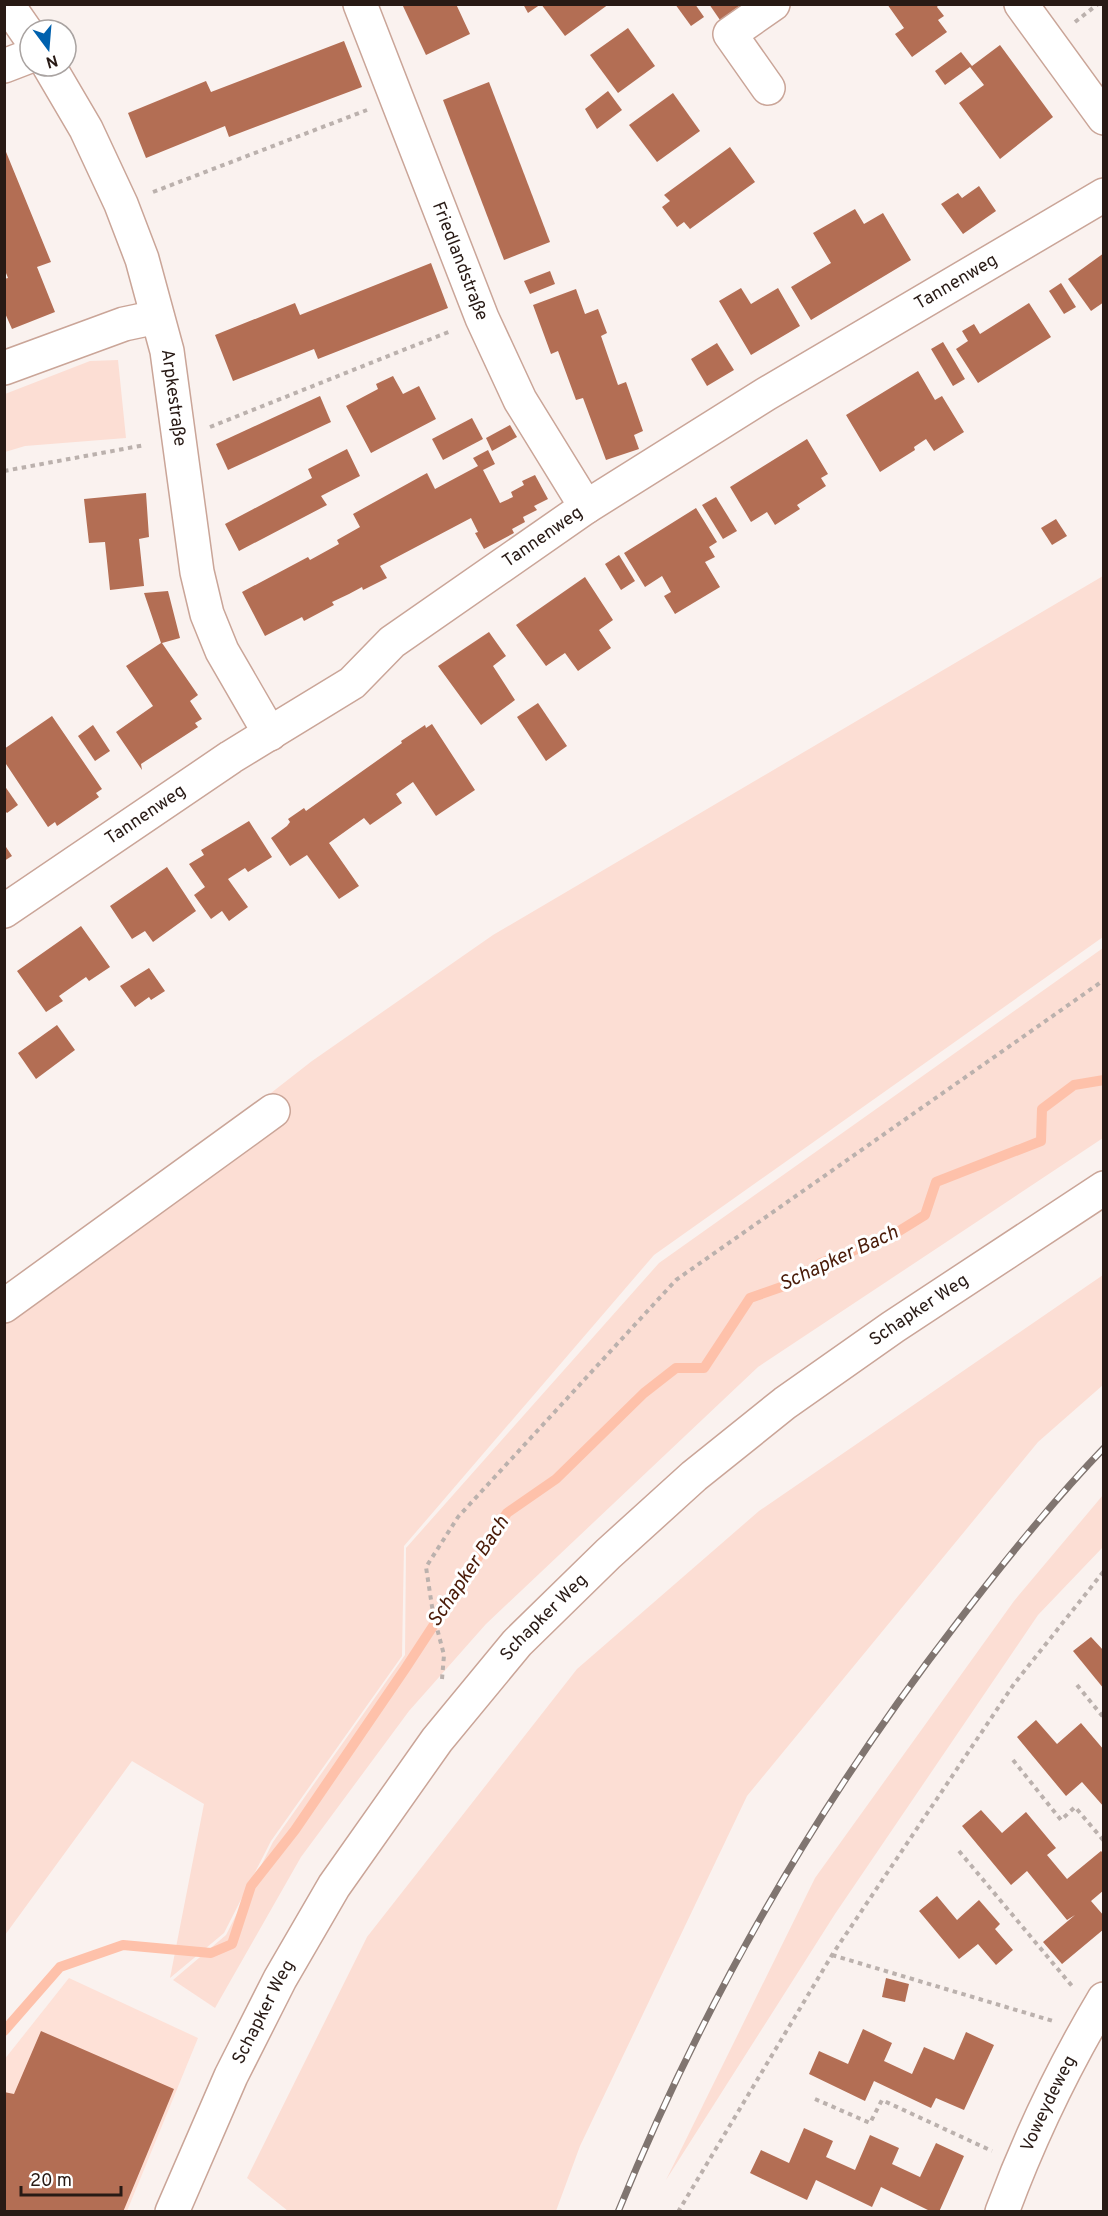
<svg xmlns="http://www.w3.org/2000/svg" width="1108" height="2216" font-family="Overpass,sans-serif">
	<rect width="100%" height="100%" fill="#faf2ef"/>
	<path fill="#fee1d7" d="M69,1978l129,60 -71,173h-122l-1,-151z"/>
	<g fill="#fcded4">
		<path d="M118,360l8,78 -101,8 -20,6v-58l85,-33z"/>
		<path d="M1103,576v361l-449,318 -250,291 -2,110 -131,185 -47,92 -54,45 34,-174 -72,-43 -127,174v-635l307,-239 181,-126z"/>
		<path d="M1103,948v190l-345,229 -272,257 -77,87 -108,146 -86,151 -42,-28 53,-45 47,-93 132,-187 1,-107 253,-285z"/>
		<path d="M1103,1275v110l-65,57 -291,354 -167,350 -24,65h-268l-41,-33 120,-241 210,-268 182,-158z"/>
		<path d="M1103,1495v52l-65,68 -203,299 -169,266 149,-302 199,-277z"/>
	</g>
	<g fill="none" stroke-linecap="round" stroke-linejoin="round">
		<path stroke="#fec1aa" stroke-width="10" d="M4,2031l56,-64 63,-22 88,8 21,-9 19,-58 44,-56 110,-161 102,-156 49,-34 88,-86 32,-25h28l46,-70 37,-13 34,-22 70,-27 34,-21 11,-33 105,-41 1,-32 32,-24 30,-5"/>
	</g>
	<g fill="#b36e54">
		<path d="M402,4h54l14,30 -44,21z"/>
		<path d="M523,4h18l-13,9z"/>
		<path d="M541,4h68l-44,32z"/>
		<path d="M675,4h20l9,13 -13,9z"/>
		<path d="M709,4h33l-22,16z"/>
		<path d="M887,4h52l-2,3 7,9 -6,4 9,12 -35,25 -17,-23 9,-6z"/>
		<path d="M628,28l27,38 -37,27 -28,-38z"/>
		<path d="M344,41l18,46 -133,50 -4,-11 -79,32 -18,-45 78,-32 5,11z"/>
		<path d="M1000,45l53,72 -53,42 -41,-56 25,-18 -14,-18 -25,18 -10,-14 26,-19 11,14z"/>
		<path d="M489,82l61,160 -46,18 -61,-160z"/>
		<path d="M608,91l14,19 -25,19 -12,-20z"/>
		<path d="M673,93l27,38 -43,31 -28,-37z"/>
		<path d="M4,147l47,115 -14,5 18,45 -43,17 -8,-18v-32l4,-1 -4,-10z"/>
		<path d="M730,147l25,35 -65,47 -6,-7 -7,5 -15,-20 8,-6 -6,-6z"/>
		<path d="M979,186l17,25 -33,23 -22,-30 17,-11 4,5z"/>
		<path d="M855,209l9,15 19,-11 28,47 -100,60 -20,-33 40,-24 -18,-30z"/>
		<path d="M1104,253v49l-13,9 -23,-32z"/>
		<path d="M431,263l17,45 -130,51 -4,-10 -81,32 -18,-46 80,-32 5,12z"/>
		<path d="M550,271l5,13 -25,10 -6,-13z"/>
		<path d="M1061,283l15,24 -12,7 -15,-23z"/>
		<path d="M741,288l10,16 27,-16 22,38 -49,29 -32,-54z"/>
		<path d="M576,289l9,25 13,-5 9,24 -6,3 17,49 8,-3 17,49 -9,4 5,14 -33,11 -23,-62 -7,2 -18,-49 -7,3 -18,-49z"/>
		<path d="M1029,303l22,34 -73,46 -22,-34 12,-8 -6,-10 12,-7 6,10z"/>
		<path d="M943,342l22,37 -12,7 -22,-37z"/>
		<path d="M717,343l17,27 -27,16 -16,-27z"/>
		<path d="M918,371l17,29 7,-4 22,36 -30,19 -8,-12 -12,8 1,3 -35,22 -34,-57z"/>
		<path d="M393,376l10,18 16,-8 17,33 -65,34 -25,-47 32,-17 -2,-5z"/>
		<path d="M320,396l11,26 -103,48 -12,-26z"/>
		<path d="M472,418l11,21 -40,21 -11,-21z"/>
		<path d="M510,425l7,12 -25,14 -6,-13z"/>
		<path d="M807,439l21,35 -7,4 5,8 -29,19 3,4 -25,16 -8,-13 -16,10 -21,-35z"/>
		<path d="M347,449l13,27 -39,20 6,9 -88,46 -14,-27 87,-46 -4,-9z"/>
		<path d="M488,450l7,14 -12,6 17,33 13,-6 -2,-5 13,-7 -2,-4 13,-6 13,24 -14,7 3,4 -14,7 2,5 -13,7 2,4 -30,16 -9,-16 3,-1 -7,-14 -91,48 7,12 -24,12 -1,-3 -13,7 -17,8 2,3 -30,16 -2,-4 -37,19 -23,-44 66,-35 2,3 29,-16 -2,-4 23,-13 -7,-13 74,-41 8,16 43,-23 -5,-8z"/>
		<path d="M146,493l3,44 -10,2 5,47 -34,4 -5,-48 -16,1 -5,-44z"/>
		<path d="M716,497l21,34 -14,8 -21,-34z"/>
		<path d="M696,508l21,34 -8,5 6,10 -10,5 15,25 -45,27 -11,-18 7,-4 -9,-16 -17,11 -21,-34z"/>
		<path d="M1056,519l11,17 -15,9 -11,-17z"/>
		<path d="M619,555l16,26 -14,9 -16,-26z"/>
		<path d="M585,577l28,43 -14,10 12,18 -33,23 -13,-18 -19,13 -30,-41z"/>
		<path d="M168,591l12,47 -18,5 36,52 -8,6 12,18 -7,4 3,4 -57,37 1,6 -26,-38 37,-26 -27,-40 35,-23 -17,-50z"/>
		<path d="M489,632l17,24 -13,10 22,34 -34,25 -43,-59z"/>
		<path d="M538,703l29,43 -21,15 -29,-44z"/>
		<path d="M52,716l50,73 -6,4 3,4 -42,29 -2,-4 -7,5 -44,-66v-12z"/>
		<path d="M432,724l43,66 -39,26 -23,-34 -17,12 6,9 -32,22 -6,-7 -35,25 30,43 -20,13 -32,-44 -17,11 -19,-28 16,-12 3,-4 -2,-3 16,-11 2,3 96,-68 -1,-2 24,-16 1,3z"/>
		<path d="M93,725l17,26 -15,10 -17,-25z"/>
		<path d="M4,785l14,20 -11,8 -3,-3z"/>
		<path d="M249,821l23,36 -24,15 -3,-4 -17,11 20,28 -19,14 -7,-10 -11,8 -17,-24 11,-8 -16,-23 15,-9 -3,-5z"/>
		<path d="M4,844l8,12 -8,5z"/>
		<path d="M167,867l29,44 -43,31 -8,-11 -13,8 -22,-33z"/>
		<path d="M81,926l29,41 -21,14 -3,-4 -27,19 4,5 -17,11 -29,-41z"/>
		<path d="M149,968l16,23 -14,9 -2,-3 -14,10 -15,-21z"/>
		<path d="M57,1025l18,25 -39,29 -18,-26z"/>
		<path d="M1091,1637l13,14v38l-31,-38z"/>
		<path d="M1036,1720l21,24 24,-21 23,27v57l-22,-25 -16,14 -49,-59z"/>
		<path d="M981,1810l21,23 24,-21 30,36 -9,7 20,24 34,-28 3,3v36l-13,11 13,15v13l-42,35 -19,-22 32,-27 -8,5 -40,-49 -16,14 -49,-59z"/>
		<path d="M937,1896l20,24 22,-20 21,24 -5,5 18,21 -17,15 -18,-21 -19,15 -40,-48z"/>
		<path d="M886,1978l23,6 -4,18 -23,-5z"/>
		<path d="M863,2029l29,14 -8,18 28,13 12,-27 30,13 12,-28 28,13 -30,65 -28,-12 -5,10 -57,-27 -9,20 -56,-27 10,-23 29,13z"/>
		<path d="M41,2031l133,58 -51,123h-119v-120l10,2z"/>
		<path d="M804,2128l29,13 -7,16 29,13 15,-35 29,13 -7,16 28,13 16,-34 28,13 -25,56h-7l-51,-25 -9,20 -56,-27 -9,20 -57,-27 11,-23 28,13z"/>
	</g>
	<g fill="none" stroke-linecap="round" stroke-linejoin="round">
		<g stroke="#caa598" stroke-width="36">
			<g id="minor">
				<path d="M7,4l23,33"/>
				<path id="s1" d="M360,4l122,314 38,82 66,107"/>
				<path d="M1021,4l83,114"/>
				<path d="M4,66l26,-10"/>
				<path id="s2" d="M49,66l37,63 35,75 21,55 25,92 30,221 10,42 15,37 48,83"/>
				<path d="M768,88l-38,-54 43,-30"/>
				<path d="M4,368l120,-44 33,-7"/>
				<path id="s3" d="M4,911l227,-154 121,-74 40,-41 194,-135 180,-113 338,-199"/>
				<path d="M4,1306l269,-195"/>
				<path id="s4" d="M172,2212l59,-136 49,-97 54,-93 103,-146 80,-97 91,-89 86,-78 91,-73 108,-76 211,-139"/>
				<path id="s5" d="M1002,2212c27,-73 62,-146 102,-213"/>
			</g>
		</g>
		<g stroke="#bbb1ad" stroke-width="4" stroke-dasharray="4.5 4.5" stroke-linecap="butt">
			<path d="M1075,22l23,-18"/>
			<path d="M153,192l214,-82"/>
			<path d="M210,427l241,-96"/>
			<path d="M4,471l141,-26"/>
			<path d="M442,1679l2,-24 -11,-42 -7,-46 32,-50 218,-237 428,-300"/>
			<path d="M1077,1685l27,33"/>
			<path d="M1013,1760l48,60 14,-13 29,34"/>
			<path d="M959,1851l113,135"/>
			<path d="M832,1955l221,66"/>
			<path d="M815,2099l55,24 12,-23 110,51"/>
			<path d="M678,2212l154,-257 182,-271 90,-113"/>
		</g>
		<use href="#minor" stroke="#fff" stroke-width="33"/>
		<g stroke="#807570" stroke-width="7">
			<path id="rail" d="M618,2212c86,-211 200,-409 339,-589 46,-60 94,-120 147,-175"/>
		</g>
		<use href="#rail" stroke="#fff" stroke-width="4.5" stroke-dasharray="14" stroke-linecap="butt"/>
	</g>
	<g text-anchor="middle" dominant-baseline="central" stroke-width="6" stroke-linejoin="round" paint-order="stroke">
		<g font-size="18" fill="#281a15" stroke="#fff">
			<text stroke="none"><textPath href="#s1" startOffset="276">Friedlandstraße</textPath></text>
			<text stroke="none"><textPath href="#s3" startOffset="1143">Tannenweg</textPath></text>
			<text stroke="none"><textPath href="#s2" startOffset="357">Arpkestraße</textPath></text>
			<text stroke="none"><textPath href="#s3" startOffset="657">Tannenweg</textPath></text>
			<text stroke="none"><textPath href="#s3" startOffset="171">Tannenweg</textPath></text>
			<text stroke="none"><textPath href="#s4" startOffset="1192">Schapker Weg</textPath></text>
			<text stroke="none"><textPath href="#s4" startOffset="706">Schapker Weg</textPath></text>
			<text stroke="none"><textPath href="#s4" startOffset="220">Schapker Weg</textPath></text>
			<text stroke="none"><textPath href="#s5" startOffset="118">Voweydeweg</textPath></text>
		</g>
		<g font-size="20" font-style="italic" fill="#4a1c09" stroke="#fff">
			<text transform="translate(839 1259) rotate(-25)">Schapker Bach</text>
			<text transform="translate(469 1572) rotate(-56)">Schapker Bach</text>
		</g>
	</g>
	<rect width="1108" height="2216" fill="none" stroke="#281a15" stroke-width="12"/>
	<g transform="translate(48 48) rotate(164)"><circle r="28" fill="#ffffff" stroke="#a9a3a1" stroke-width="1.5"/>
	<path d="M0-4.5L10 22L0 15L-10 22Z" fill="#0061ae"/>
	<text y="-9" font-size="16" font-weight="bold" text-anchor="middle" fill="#281a15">N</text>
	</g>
	<path d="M21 2186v9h100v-9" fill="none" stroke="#281a15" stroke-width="3"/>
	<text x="30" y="2186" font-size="18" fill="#281a15" stroke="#ffffff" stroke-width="4.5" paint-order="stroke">20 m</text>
</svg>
